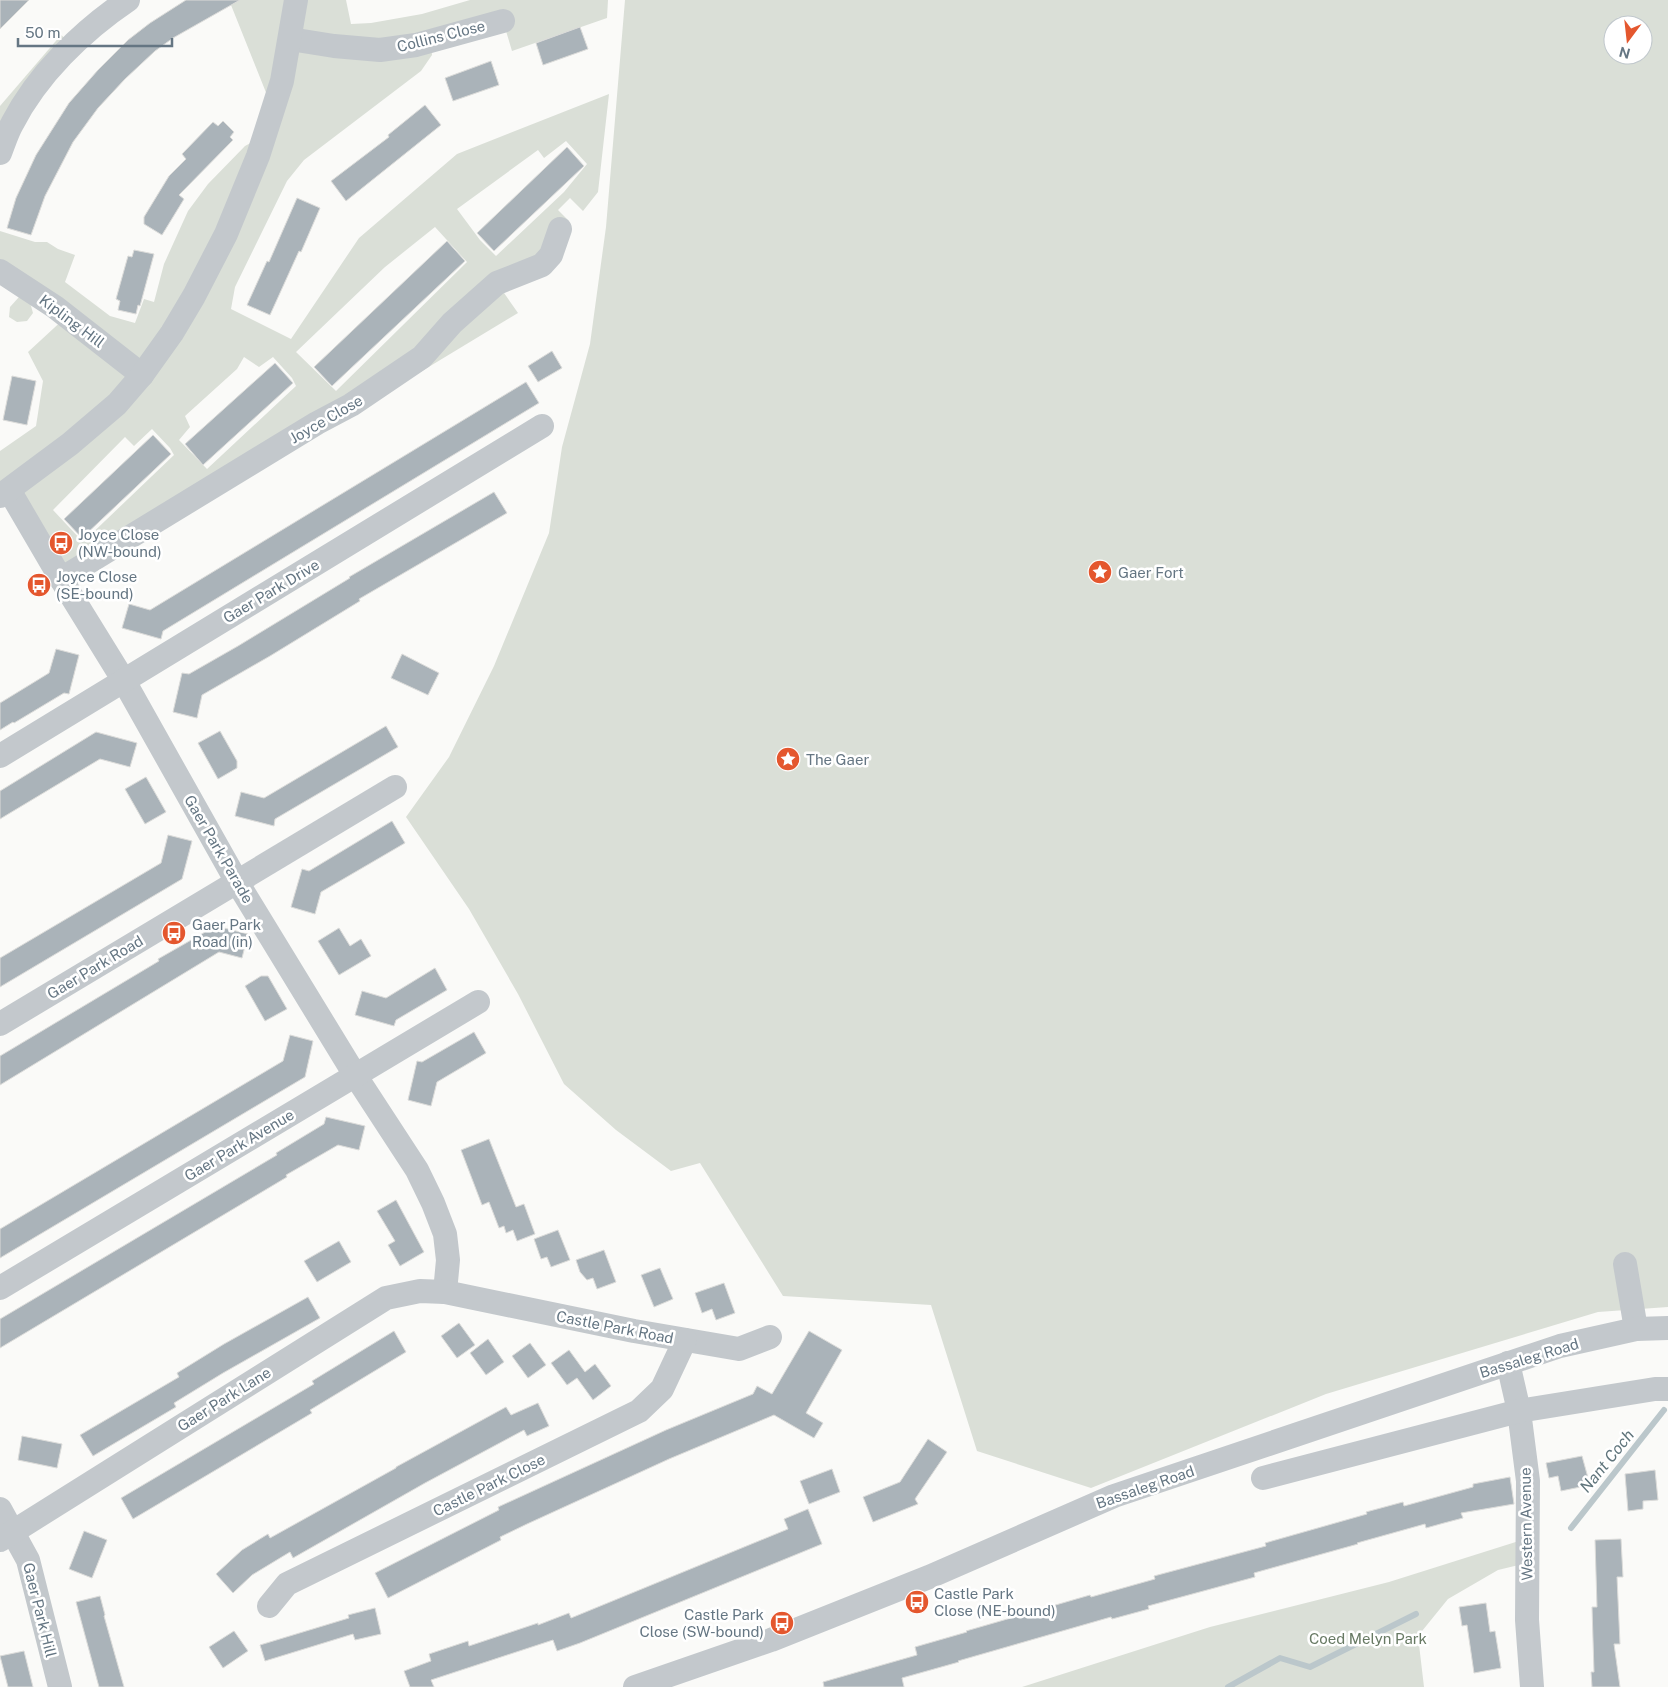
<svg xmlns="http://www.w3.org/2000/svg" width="1668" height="1687" font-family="'Public Sans',sans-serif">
	<rect width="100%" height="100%" fill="#fafaf8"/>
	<g fill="#dadfd7" fill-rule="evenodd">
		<path d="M229,0h117l5,24 20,-1 51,-9 48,-14h138l-1,18 -95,33 -9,-30 -72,20 1,14 -11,16 -117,89 -17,21 -52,106 -4,22 60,30 68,-101 98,-84 152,-60 -11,98 -15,19 -13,-13 -12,12 11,11 -18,34 -54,28 21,30 -96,58 -361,208 -61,-83v-45l36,-25 7,-45 -15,-29 39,-36 -67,-45v-40l35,11h12l11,7 17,6 -10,27 45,34 25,7 9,-24 10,3 10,-38 24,-53 20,-27 37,-38 20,-11 8,-25zM566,141l21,23 -23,28 -68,64 -16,-16 -23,-31 81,-59 6,8zM435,227l32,35 -131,129 -40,-39 89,-85zM244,357l15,10 14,-10 19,21 4,8 -89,83 -28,-29 11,-13 -5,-11 52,-47zM152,429l18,19 4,7 -91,87 -30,-32 72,-73 9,9z"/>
		<path d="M625,0h1043v1307l-70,5 -272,82 -235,94 -114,-37 -46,-146 -148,-9 -83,-133 -29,8 -55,-41 -52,-46 -46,-90 -49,-85 -63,-92 43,-60 45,-91 55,-133 13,-86 28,-103 16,-117zM1613,25h30v30h-30z"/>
		<path d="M61,35l12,10 -73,108v-47z"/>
		<path d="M19,297l10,2 4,14 -6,8 -10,1 -8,-5 1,-10z"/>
		<path d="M1528,1538l-1,25 -29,7 -50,29 -30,37 6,51h-402l188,-60 179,-45z"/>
	</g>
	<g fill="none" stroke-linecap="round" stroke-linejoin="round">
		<g stroke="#bbc7cb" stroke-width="6">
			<path d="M1571,1528l93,-118"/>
			<path d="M1228,1687l52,-29 30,9 106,-53"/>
		</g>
	</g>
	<g fill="#aab3b9" stroke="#dcdcda">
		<path d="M0,0h29l-29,29z"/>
		<path d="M186,0h54l-67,38 -18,13 -30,28 -27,29 -25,34 -28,54 -14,39 -24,-7 9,-30 20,-43 33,-52 29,-33 30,-30 22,-17z"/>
		<path d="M580,27l8,22 -45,16 -7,-22z"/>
		<path d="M491,61l8,24 -46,16 -8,-23z"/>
		<path d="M425,105l16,20 -95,76 -15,-20 58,-44 -1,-2z"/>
		<path d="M223,121l11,11 -4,5 3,3 -54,55 5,4 -22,36 -18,-11v-7l25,-41 17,-17 -4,-5 31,-32 5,4z"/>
		<path d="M567,147l17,19 -90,85 -17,-18z"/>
		<path d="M297,198l23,10 -19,44 -2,-1 -29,64 -23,-10 20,-44 2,1z"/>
		<path d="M447,241l18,20 -133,125 -18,-19z"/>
		<path d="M134,250l20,4 -14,52 -2,-1 -2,9 -18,-4 2,-9 -4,-2 12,-43 4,1z"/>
		<path d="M552,351l10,17 -24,14 -10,-16z"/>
		<path d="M275,363l18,20 -90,82 -18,-21z"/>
		<path d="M12,376l24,5 -9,44 -24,-5z"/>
		<path d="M526,382l13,21 -376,228 -2,8 -39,-11 7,-24 21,6z"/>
		<path d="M153,435l18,19 -89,84 -18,-19z"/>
		<path d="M494,492l13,21 -148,86 1,2 -90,55 -68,39 -5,23 -24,-6 9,-39 7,1 49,-28 112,-68 -1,-1z"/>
		<path d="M56,649l23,6 -10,39 -5,-1 -50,30 -1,-1 -13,8v-27l49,-30z"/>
		<path d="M402,654l37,19 -11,22 -37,-17z"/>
		<path d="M386,726l12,21 -123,72 -1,7 -39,-10 6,-24 23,6z"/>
		<path d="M220,731l17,30v7l-19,11 -20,-36z"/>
		<path d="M96,732l41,11 -7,24 -30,-8 -100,60v-28z"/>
		<path d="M146,777l20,35 -21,12 -20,-35z"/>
		<path d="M392,821l13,22 -84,49 -6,22 -24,-7 11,-38 7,2z"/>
		<path d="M168,835l24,6 -10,38 -182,108v-29l161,-95z"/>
		<path d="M208,924l40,10 -6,24 -23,-6 -219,133v-29l159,-95 -1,-2 49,-28z"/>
		<path d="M339,928l11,18 11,-7 10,17 -32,19 -21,-34z"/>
		<path d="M435,968l12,22 -51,30 -2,6 -39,-11 7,-24 24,7z"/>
		<path d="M261,976h7l19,33 -22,12 -20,-35z"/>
		<path d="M474,1032l12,21 -49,29 -6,24 -23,-6 9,-39 5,1z"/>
		<path d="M290,1035l23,6 -8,36 -305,181v-29l283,-168z"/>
		<path d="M326,1117l39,9 -6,24 -21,-5 -52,30 1,2 -287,171v-29l277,-164 -1,-2 48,-29z"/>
		<path d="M489,1139l27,68 8,-3 11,30 -18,7 -4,-11 -7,3 -2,-7 -5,2 -10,-26 -7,3 -21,-55z"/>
		<path d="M396,1200l28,52 -24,14 -12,-21 7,-4 -18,-30z"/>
		<path d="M558,1230l12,30 -19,7 -4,-10 -6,2 -7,-20z"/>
		<path d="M339,1241l12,21 -34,20 -13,-21z"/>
		<path d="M604,1250l12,32 -19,7 -4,-11 -6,2 -7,-8 -4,-12z"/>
		<path d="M660,1268l13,31 -19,8 -13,-32z"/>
		<path d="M724,1283l11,30 -19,7 -4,-11 -10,4 -7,-20z"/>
		<path d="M308,1297l12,21 -97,55 -49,30 2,4 -83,49 -13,-21 99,-58 -2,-4 47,-29z"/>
		<path d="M459,1323l16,22 -18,13 -16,-22z"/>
		<path d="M394,1331l12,21 -96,58 2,3 -179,106 -12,-21 193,-114 -2,-3z"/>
		<path d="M809,1331l33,19 -36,63 17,10 -9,15 -40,-23 -105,44 -142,65 -27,13 1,3 -113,58 -13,-25 124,-63 -1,-3 168,-77 87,-36 4,-8 15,8z"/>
		<path d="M488,1339l16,23 -18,13 -16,-22z"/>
		<path d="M530,1343l16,22 -18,13 -16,-22z"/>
		<path d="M569,1350l16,22 10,-8 16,22 -18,14 -16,-22 -10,7 -16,-22z"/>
		<path d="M538,1403l11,23 -22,10 -3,-6 -99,53 -132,75 -3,-6 -38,23 -19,18 -17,-19 26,-24 26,-16 2,4 126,-70v-1l110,-60 5,8z"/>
		<path d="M22,1436l40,8 -5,24 -39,-8z"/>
		<path d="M928,1439l19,13 -32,47 3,5 -45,18 -10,-25 37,-15z"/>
		<path d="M1582,1456l8,29 -29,6 -3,-15 -9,2 -3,-15z"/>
		<path d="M832,1469l8,23 -31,12 -9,-23z"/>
		<path d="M1655,1470l3,30 -15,1v8l-15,2 -3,-37z"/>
		<path d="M1510,1477l4,27 -53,9 2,5 -19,5 -18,5 -1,-4 -68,19 1,1 -104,29 1,4 -107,29 1,3 -37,10 -1,-2 -153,44 1,1 -57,16 2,9h-80l-1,-5 94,-27 -2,-8 52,-15 -1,-1 124,-36 1,2 64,-18 -1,-3 112,-30 -1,-3 102,-29 -1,-2 37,-10 1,4 69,-19v-3z"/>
		<path d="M808,1509l14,35 -242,99 -23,8 -4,-11 -122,40 3,7h-24l-6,-16 27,-10 -2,-7 39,-13 1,5 69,-23v2l31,-12 2,5 217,-89 -4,-10z"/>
		<path d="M84,1531l23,9 -15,38 -23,-9z"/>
		<path d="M1621,1539l2,38h-6l3,67h-6l6,43h-28l-1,-15h3l-2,-65h5l-2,-67z"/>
		<path d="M100,1596l5,19 -1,1 20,71h-25l-23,-85z"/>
		<path d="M1486,1603l4,29 5,-1 6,37 -27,5 -7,-48 -5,1 -3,-19z"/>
		<path d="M375,1608l6,26 -26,6 -2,-6 -88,27 -5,-16 89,-27 -1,-3z"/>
		<path d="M234,1631l14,20 -25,17 -14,-21z"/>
		<path d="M24,1651l9,36h-25l-8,-31z"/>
	</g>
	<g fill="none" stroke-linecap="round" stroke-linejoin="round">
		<g stroke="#c3c8cc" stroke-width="24">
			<path d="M290,39l44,7 46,4 36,-5 87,-24"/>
			<path d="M0,153c4,-10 7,-20 12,-29 25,-49 70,-93 116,-124"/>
			<path d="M0,271l55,36 87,68"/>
			<path d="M9,490l52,89 63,102 113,201 118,193 62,95 16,33 12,31 3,26 -3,32"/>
			<path d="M0,496l70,-52 47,-40 25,-29 30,-42 22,-37 32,-62 32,-78 24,-75 14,-81"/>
			<path d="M61,579l256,-156 34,-18 71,-48 30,-34 45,-40 45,-18 9,-10 9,-26"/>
			<path d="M0,756l542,-330"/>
			<path d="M0,1024l395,-237"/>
			<path d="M1625,1264l11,65"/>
			<path d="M0,1288l478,-286"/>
			<path d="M1508,1363l11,48 9,70 -1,139 5,67"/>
			<path d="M1263,1478l256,-67 136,-22h13"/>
			<path d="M0,1509l28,51 32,127"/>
			<path d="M0,1540l386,-242 34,-7 25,1 189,39 105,18 31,-12"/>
			<path d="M269,1606l18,-22 352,-173 23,-22 23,-49"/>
			<path d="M635,1687l136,-47 158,-63 185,-81 446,-150 76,-17 32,-1"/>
		</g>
	</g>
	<defs>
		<g id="bus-disc" transform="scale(1.25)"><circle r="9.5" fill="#e4572e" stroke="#fff"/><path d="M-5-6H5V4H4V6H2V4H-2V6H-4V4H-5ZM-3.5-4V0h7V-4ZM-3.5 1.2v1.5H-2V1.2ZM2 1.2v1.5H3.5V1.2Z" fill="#fff"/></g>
		<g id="sight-disc" transform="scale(1.25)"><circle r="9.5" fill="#e4572e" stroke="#fff"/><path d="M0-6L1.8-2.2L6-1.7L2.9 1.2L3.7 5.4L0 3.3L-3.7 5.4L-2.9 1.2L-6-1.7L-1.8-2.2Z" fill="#fff"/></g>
	</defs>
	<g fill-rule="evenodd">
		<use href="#bus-disc" x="61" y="543"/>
		<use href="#sight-disc" x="1100" y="572"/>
		<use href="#bus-disc" x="39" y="585"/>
		<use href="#sight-disc" x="788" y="759"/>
		<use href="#bus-disc" x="174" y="933"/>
		<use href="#bus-disc" x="917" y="1602"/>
		<use href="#bus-disc" x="782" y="1623"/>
	</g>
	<g text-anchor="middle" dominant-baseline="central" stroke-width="5" stroke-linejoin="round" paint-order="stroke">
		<g font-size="15" fill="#657683" stroke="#fff">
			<text transform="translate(441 36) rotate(-14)">Collins Close</text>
			<text transform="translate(72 321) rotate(37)">Kipling Hill</text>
			<text transform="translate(326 419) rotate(-30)">Joyce Close</text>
			<text transform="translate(271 591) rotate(-31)">Gaer Park Drive</text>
			<text transform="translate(219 849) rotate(60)">Gaer Park Parade</text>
			<text transform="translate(95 967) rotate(-31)">Gaer Park Road</text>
			<text transform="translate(239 1145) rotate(-31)">Gaer Park Avenue</text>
			<text transform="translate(615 1327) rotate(11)">Castle Park Road</text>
			<text transform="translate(1529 1358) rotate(-17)">Bassaleg Road</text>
			<text transform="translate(224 1399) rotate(-32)">Gaer Park Lane</text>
			<text transform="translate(489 1485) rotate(-26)">Castle Park Close</text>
			<text transform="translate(1145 1487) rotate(-19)">Bassaleg Road</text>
			<text transform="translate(1526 1524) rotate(-91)">Western Avenue</text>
			<text transform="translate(40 1610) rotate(76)">Gaer Park Hill</text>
		</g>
		<g font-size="15" fill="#657683" stroke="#fff" text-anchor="start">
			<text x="78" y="534">Joyce Close<tspan x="78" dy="17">(NW-bound)</tspan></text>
			<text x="1118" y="572">Gaer Fort</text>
			<text x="56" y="576">Joyce Close<tspan x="56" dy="17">(SE-bound)</tspan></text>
			<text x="806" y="759">The Gaer</text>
			<text x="192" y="924">Gaer Park<tspan x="192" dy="17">Road (in)</tspan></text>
			<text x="934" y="1593">Castle Park<tspan x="934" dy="17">Close (NE-bound)</tspan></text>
			<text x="764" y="1614" text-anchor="end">Castle Park<tspan x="764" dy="17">Close (SW-bound)</tspan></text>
		</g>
		<g font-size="15" fill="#687a64" stroke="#fff">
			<text x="1368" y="1638">Coed Melyn Park</text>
		</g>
		<g font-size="16" font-style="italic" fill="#60757c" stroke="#fff">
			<text transform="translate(1607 1461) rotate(-51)">Nant Coch</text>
		</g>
	</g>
	<g transform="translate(1628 40) rotate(195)"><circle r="24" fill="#ffffff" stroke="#c1c8cd"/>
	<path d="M0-4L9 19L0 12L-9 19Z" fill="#e4572e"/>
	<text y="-8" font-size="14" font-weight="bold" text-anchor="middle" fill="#657683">N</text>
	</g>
	<path d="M18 38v8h154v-8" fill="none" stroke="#657683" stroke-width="2.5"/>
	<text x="25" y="38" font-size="15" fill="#657683" stroke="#ffffff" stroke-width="4" paint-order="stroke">50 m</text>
</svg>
